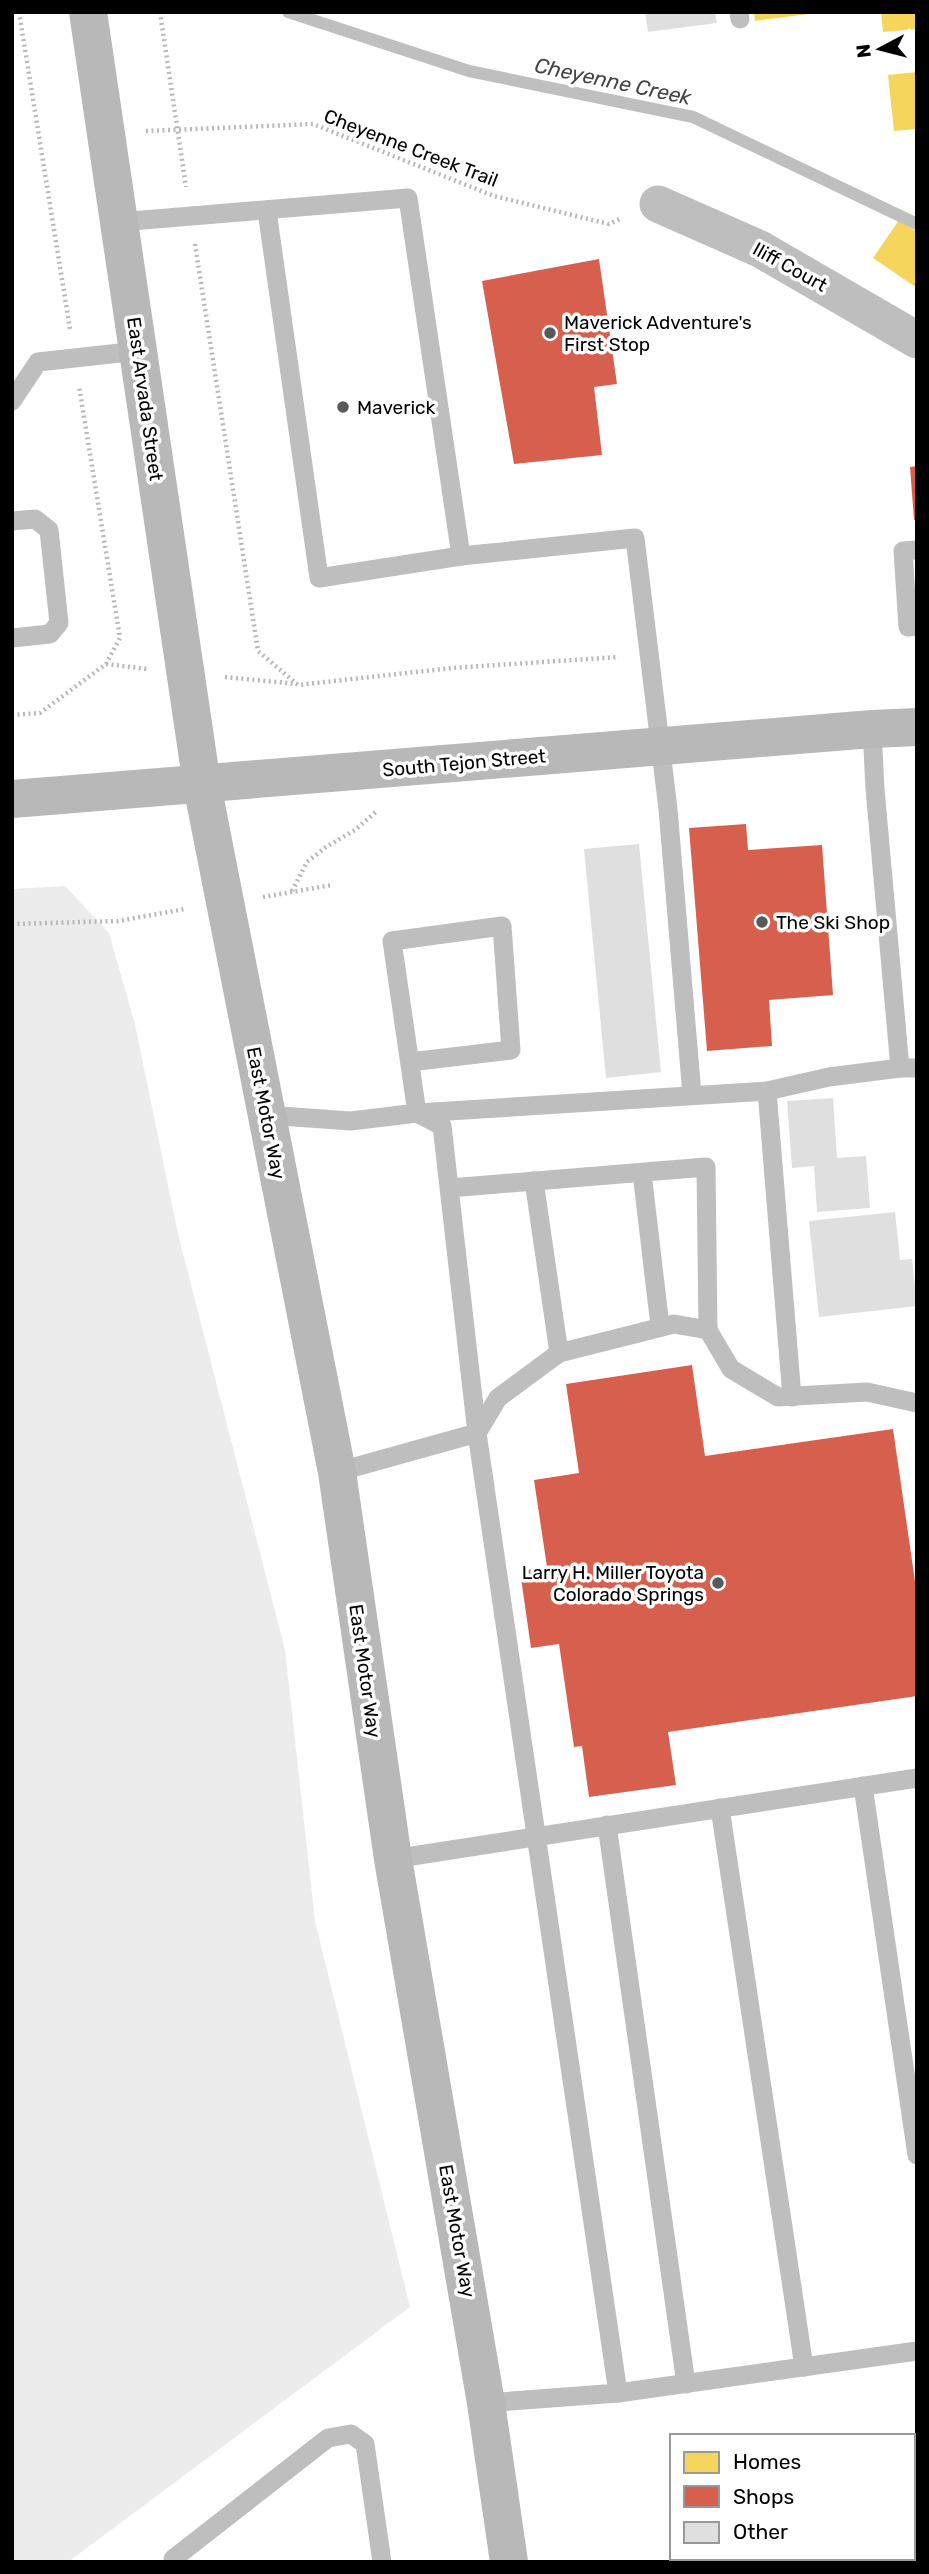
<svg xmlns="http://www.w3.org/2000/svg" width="929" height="2574" font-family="Rubik,sans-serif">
	<rect width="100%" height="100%" fill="#fff"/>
	<path fill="#ececec" d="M65,886l44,47 26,91 43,210 107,416 30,271 95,386 -342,255h-56v-1673z"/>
	<g fill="#f6d55c">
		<path d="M754,12h55v2l-54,7z"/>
		<path d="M881,12h36v17l-34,3z"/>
		<path d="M917,72v57l-23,2 -6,-56z"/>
		<path d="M899,220l18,12v56l-44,-30z"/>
	</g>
	<g fill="#d6604d">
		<path d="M599,259l18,125 -23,3 8,68 -88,9 -32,-183z"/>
		<path d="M917,466v54h-3l-4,-53z"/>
		<path d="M746,824l2,26 74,-5 11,150 -64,5 3,46 -65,5 -18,-223z"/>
		<path d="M692,1365l13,91 188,-27 24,166v101l-249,36 8,53 -87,12 -7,-51 -8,1 -15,-103 -28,4 -11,-77 27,-4 -13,-87 45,-7 -13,-89z"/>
	</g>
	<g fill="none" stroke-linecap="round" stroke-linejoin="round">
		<path stroke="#bfbfbf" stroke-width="12" d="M288,12l181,59 224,46 224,107"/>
	</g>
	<g fill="#dfdfdf">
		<path d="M645,12h70l2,11 -69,9z"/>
		<path d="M639,844l22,228 -55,6 -22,-229z"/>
		<path d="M833,1098l4,60 29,-2 4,52 -53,4 -3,-46 -22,2 -5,-67z"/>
		<path d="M895,1212l5,48 12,-1 5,47 -98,11 -10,-96z"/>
	</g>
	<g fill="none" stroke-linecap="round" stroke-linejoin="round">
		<g stroke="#b9b9b9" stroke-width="4.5" stroke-dasharray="2 3.5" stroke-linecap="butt">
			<path d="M19,12l51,317"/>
			<path d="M160,12l26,175"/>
			<path d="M146,131l167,-7 181,72 115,28 13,-6"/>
			<path d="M195,244l63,407 40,34 154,-17 167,-11"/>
			<path d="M106,664l41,5"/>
			<path d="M225,677l72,7"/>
			<path d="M12,715l28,-2 66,-49 14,-26 -41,-252"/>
			<path d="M292,891l15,-29 19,-15 29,-17 23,-20"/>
			<path d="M263,897l69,-12"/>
			<path d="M12,924l106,-3 67,-12"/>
		</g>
		<g stroke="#bebebe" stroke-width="19">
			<path d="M739,12l1,7"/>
			<path d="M267,211l52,367 142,-22"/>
			<path d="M119,222l289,-24 53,358 174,-18 33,271 24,286"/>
			<path d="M12,401l26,-39 100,-11"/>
			<path d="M12,521l23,-2 14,11 10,93 -9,11 -38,4"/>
			<path d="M917,550l-14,1 5,76 9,-1"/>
			<path d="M872,729l3,60 25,279"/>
			<path d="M767,1091l25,306"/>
			<path d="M266,1115l85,6 66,-8 -25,-172 110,-15 9,124 -101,12"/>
			<path d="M642,1173l18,153"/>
			<path d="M534,1181l25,172"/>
			<path d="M450,1188l256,-21 2,163"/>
			<path d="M337,1472l140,-39 21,-35 61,-45 115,-29 34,6 23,39 47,28 89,-5 50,11"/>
			<path d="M863,1786l54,369"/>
			<path d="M720,1808l84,559"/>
			<path d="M607,1825l79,559"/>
			<path d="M393,1859l524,-81"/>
			<path d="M618,2393l299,-42"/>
			<path d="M486,2403l132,-10 -141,-960 -35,-307 -25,-13 350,-22 62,-14 71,-9h17"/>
			<path d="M173,2559l155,-121 23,-4 14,10 17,118"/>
		</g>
		<path stroke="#bebebe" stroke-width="37" d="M658,204l102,45 157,91"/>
		<g stroke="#b8b8b8" stroke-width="38">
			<path d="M88,12l114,773 135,687 56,387 93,544 23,159"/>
			<path d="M12,799l860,-70 45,-2"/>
		</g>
	</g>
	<g fill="#595959" stroke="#fff" stroke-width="2.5">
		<circle cx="550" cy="333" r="7"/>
		<circle cx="343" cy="407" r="7"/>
		<circle cx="762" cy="922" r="7"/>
		<circle cx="718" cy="1583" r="7"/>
	</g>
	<g text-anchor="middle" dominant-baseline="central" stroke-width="7" stroke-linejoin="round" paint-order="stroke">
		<g font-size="19" fill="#000" stroke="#fff">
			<text transform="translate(411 148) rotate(21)">Cheyenne Creek Trail</text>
			<text transform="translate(790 267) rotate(29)">Iliff Court</text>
			<text transform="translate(145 399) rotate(82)">East Arvada Street</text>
			<text transform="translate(464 763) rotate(-5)">South Tejon Street</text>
			<text transform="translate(266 1113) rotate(79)">East Motor Way</text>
			<text transform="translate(365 1671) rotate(82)">East Motor Way</text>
			<text transform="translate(457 2231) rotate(80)">East Motor Way</text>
		</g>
		<g font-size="19" fill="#000" stroke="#fff" text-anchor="start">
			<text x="564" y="322">Maverick Adventure's<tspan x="564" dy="22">First Stop</tspan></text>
			<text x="357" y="407">Maverick</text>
			<text x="776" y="922">The Ski Shop</text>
			<text x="704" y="1572" text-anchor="end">Larry H. Miller Toyota<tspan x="704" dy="22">Colorado Springs</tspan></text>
		</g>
		<g font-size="21" font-style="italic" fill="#444" stroke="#fff">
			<text transform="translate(613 81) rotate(12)">Cheyenne Creek</text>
		</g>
	</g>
	<rect width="929" height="2574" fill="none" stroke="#000000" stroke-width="28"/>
	<rect x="670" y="2434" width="245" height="126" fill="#ffffff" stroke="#999999" stroke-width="2"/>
	<rect x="684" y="2452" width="35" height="21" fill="#f6d55c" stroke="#999999" stroke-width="2"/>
	<text x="733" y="2469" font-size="21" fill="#000000">Homes</text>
	<rect x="684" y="2486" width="35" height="21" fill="#d6604d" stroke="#999999" stroke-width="2"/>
	<text x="733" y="2504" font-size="21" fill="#000000">Shops</text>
	<rect x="684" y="2522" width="35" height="21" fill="#dfdfdf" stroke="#999999" stroke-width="2"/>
	<text x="733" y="2539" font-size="21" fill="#000000">Other</text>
	<g transform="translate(880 49) rotate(263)" stroke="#ffffff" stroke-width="5" paint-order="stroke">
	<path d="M0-5L12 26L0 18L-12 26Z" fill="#000000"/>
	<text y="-10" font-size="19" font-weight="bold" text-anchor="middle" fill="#000000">N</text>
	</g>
</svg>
